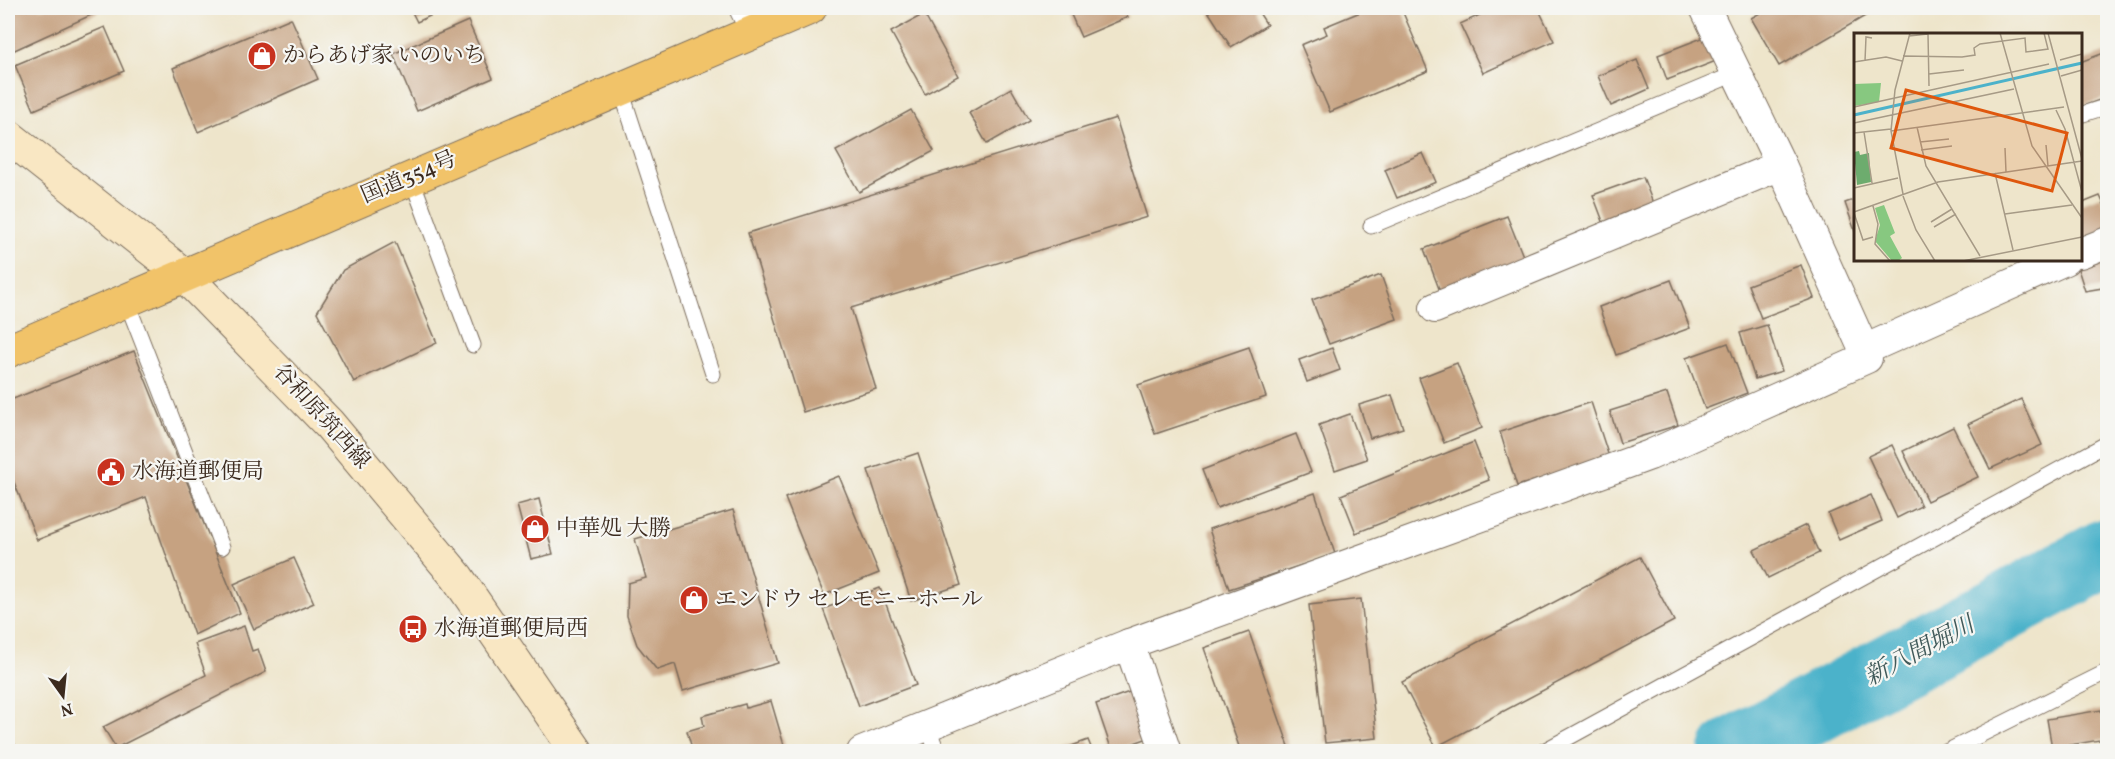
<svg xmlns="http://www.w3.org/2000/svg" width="2115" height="759" font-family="Vollkorn,'Noto Serif JP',serif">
	<rect width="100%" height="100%" fill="#f6f6f2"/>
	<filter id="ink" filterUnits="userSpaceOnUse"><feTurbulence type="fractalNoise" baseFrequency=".0167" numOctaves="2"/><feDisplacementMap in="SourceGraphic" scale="12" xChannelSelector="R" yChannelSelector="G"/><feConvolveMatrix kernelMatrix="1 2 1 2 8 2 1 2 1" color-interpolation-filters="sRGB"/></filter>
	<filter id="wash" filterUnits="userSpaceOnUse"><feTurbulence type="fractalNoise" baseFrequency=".008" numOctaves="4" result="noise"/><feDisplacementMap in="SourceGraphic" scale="24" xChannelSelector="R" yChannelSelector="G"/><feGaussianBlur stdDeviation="1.35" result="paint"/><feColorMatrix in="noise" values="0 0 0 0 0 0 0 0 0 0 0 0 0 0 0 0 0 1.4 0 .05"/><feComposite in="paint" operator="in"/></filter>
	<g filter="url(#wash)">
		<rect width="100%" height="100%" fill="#eee5cb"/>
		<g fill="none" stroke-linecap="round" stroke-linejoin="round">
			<path stroke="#4cb2ca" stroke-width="69" d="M1733,752l375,-200"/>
		</g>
		<g id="blocks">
			<g fill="#c6a281">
				<path d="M10,8h88l2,3 -92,42v-44z"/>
				<path d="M410,8h37l-30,14z"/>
				<path d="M1068,8h56l4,9 -47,20z"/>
				<path d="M1206,8h50l11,17 -36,22z"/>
				<path d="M1370,8h31l27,63 -98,41 -29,-67 26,-11 -3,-7z"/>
				<path d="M1495,8h43l16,33 -71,32 -23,-49z"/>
				<path d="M1769,8h110l-100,58 -28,-48z"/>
				<path d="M924,14l34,62 -33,18 -34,-62z"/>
				<path d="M291,18l27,61 -120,53 -25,-64z"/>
				<path d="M468,21l25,57 -76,33 -24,-57z"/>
				<path d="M105,27l19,44 -90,39 -19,-45z"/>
				<path d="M1707,36l9,25 -49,19 -9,-25z"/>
				<path d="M2104,53l4,10v34l-28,10v-45z"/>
				<path d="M1637,60l12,29 -38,17 -13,-30z"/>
				<path d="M1011,88l18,32 -42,24 -18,-31z"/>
				<path d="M911,110l23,41 -75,41 -23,-41z"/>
				<path d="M1116,118l31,99 -296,91 25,81 -73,23 -55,-179z"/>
				<path d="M1423,153l13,29 -39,16 -12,-28z"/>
				<path d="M1643,177l11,29 -50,18 -11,-29z"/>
				<path d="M2100,196l8,17v16l-28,12v-37z"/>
				<path d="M1856,199v32h-1l-10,-28z"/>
				<path d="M1507,216l18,45 -84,33 -17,-45z"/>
				<path d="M395,242l42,101 -83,39 -37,-70 26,-42z"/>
				<path d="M2108,259v28l-23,4 -7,-22z"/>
				<path d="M1801,265l13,33 -53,20 -13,-33z"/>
				<path d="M1381,275l16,44 -68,25 -17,-44z"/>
				<path d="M1671,280l19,48 -74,27 -17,-48z"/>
				<path d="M1767,325l15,46 -27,8 -15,-46z"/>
				<path d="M1728,343l19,50 -42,16 -19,-51z"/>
				<path d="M1249,347l17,50 -111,37 -17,-49z"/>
				<path d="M1332,348l8,22 -33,12 -8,-22z"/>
				<path d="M134,351l106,262 -46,22 -48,-138 -109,43 -29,-73v-66z"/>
				<path d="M1457,363l25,65 -38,15 -25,-65z"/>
				<path d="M1667,393l11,32 -58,18 -10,-32z"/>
				<path d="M1392,395l11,33 -33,10 -11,-33z"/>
				<path d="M2021,399l21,46 -52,24 -22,-45z"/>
				<path d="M1591,402l18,55 -92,29 -17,-54z"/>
				<path d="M1350,414l17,45 -32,11 -16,-45z"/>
				<path d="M1953,427l25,50 -51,24 -24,-50z"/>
				<path d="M1296,434l15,38 -94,36 -15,-38z"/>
				<path d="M1474,442l15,38 -133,53 -15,-38z"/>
				<path d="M1892,445l29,61 -24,12 -29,-62z"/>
				<path d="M918,453l43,132 -50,16 -43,-131z"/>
				<path d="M839,476l40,97 -55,22 -39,-97z"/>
				<path d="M1315,493l20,61 -106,35 -20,-60z"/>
				<path d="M1871,495l11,26 -43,19 -11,-26z"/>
				<path d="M539,499l14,55 -22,5 -14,-54z"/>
				<path d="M733,510l45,153 -95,28 -8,-27 -18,6 -20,-25 -10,-29 1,-33 18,-5 -11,-39z"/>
				<path d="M1806,525l13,28 -51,25 -14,-28z"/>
				<path d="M1640,557l34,64 -238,126 -34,-65z"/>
				<path d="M294,558l20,45 -60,26 -20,-45z"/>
				<path d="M880,588l36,97 -57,21 -36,-97z"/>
				<path d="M1361,599l16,139 -52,5 -16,-138z"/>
				<path d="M244,626l8,25 6,-2 8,23 -150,76 -13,-21 103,-52 -11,-31z"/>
				<path d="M1249,632l42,120h-50l-37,-104z"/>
				<path d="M1135,690l16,47 -39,14 -16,-47z"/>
				<path d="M771,701l15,51h-93l-6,-21 17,-5 -2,-10 43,-12 1,4z"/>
				<path d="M2101,710l5,29 -54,9 -5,-29z"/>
				<path d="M1088,740l5,12h-35v-1z"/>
			</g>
		</g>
	</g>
	<g filter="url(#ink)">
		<use href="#blocks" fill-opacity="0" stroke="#7a6b5b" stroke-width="1.5"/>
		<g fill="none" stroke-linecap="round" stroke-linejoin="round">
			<g stroke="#7a6b5b" stroke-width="17">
				<g id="service">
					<path d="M620,87l93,287"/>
					<path d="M2080,115l28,-9"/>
					<path d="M411,177l62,168"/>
					<path d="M1371,226l366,-153"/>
					<path d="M126,300l96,247"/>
					<path d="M927,724l10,28"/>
					<path d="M8,748l1,4"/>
					<path d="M1542,752l566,-309"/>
					<path d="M1946,752l162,-81"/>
				</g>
			</g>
			<g stroke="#7a6b5b" stroke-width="32">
				<g id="minor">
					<path d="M1705,8l76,157 83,185"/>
					<path d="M2080,253l28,-11"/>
					<path d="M1435,308l346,-143"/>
					<path d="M1129,644l37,108"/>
					<path d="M862,752l267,-108 521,-189 217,-97 -3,-8 201,-90"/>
				</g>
			</g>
			<g stroke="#7a6b5b" stroke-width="35">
				<path id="tertiary" d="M746,8l11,22"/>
			</g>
			<g stroke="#7a6b5b" stroke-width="35">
				<path id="secondary" d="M8,136l176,139 145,149 128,153 120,175"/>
			</g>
			<g stroke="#7a6b5b" stroke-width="35">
				<path id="trunk" d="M8,351l802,-343"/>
			</g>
			<use href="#service" stroke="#fff" stroke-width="15"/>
			<use href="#minor" stroke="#fff" stroke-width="30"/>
			<use href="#tertiary" stroke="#fff" stroke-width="33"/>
			<use href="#secondary" stroke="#f9e7c3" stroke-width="33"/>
			<use href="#trunk" stroke="#f1c369" stroke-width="33"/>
		</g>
	</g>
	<defs>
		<g id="shop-disc" transform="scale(1.5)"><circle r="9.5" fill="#c8321e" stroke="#f6f6f2"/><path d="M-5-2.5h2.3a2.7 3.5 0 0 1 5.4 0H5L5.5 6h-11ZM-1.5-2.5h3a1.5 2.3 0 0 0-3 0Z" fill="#fff"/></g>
		<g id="civic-disc" transform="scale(1.5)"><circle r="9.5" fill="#c8321e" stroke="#f6f6f2"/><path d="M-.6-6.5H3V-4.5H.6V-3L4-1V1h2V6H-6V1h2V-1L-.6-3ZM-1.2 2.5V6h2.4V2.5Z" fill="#fff"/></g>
		<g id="bus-disc" transform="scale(1.5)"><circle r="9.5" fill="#c8321e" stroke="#f6f6f2"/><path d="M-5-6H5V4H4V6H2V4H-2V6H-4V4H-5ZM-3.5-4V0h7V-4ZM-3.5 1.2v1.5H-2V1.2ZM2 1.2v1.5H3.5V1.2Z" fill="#fff"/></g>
	</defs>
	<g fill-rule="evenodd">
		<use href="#shop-disc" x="262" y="56"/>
		<use href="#civic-disc" x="111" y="472"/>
		<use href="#shop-disc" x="535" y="529"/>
		<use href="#shop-disc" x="694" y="600"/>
		<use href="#bus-disc" x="413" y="629"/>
	</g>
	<g text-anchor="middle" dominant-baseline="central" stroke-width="4.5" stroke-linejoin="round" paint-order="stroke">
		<g font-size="22" fill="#3b2a1e" stroke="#f6f6f2" text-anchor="start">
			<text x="283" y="56">からあげ家 いのいち</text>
			<text x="132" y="472">水海道郵便局</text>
			<text x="556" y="529">中華処 大勝</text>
			<text x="715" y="600">エンドウ セレモニーホール</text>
			<text x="434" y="629">水海道郵便局西</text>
		</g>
		<g font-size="22" fill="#3b2a1e" stroke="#f6f6f2">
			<text transform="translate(409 178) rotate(-23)">国道354号</text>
			<text transform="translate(321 417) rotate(48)">谷和原筑西線</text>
		</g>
		<g font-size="24" font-style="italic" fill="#415a5a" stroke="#f6f6f2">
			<text transform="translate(1920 652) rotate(-28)">新八間堀川</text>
		</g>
	</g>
	<g transform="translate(1854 33)">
		<rect width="228" height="228" fill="#eee5cb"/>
		<path d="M27,50l-2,19 -25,4v-22zM30,172l11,28 -5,3 12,22 -4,3h-6l-17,-20 5,-16 -5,-17z" fill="#87c880"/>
		<path d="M5,118l1,4 9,-2 2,29 -14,3 -3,-33z" fill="#6dac6e"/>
		<path fill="none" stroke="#4cb2ca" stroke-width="3" d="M0,82l228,-52"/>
		<path fill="none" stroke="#a69a86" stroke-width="1.5" d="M146,0l32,113 50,72M194,0l34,126M74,1l1,52M55,3l19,-2M49,23l59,1 13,-2 -1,-7 6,-4 45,-6 1,14 22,-3 -4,-16M206,27l22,-6M11,28l1,-24 6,1M0,29l32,-5 16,4M75,41l35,-4M207,43l21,-6M0,74l195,-43M202,77l9,19 17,63M0,90l160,-34M63,94l9,39 54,90M37,98l173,-24M10,99l8,51M0,100l37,-4M66,109l29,-3M192,112l2,21M151,115l1,24M67,117l31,-4M141,140l18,77M0,155l44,-10M49,161l-12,-63 4,-41 15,-57M49,163l13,34 19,31M19,173l5,18 -3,20 15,17M0,179l84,-30 144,-21M0,180l9,27 10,-3M151,181l67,-9M77,189l21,-13M80,194l22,-13M109,228l119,-24"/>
		<path fill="#df570d" fill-opacity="0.15" stroke="#df570d" stroke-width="3" d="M52,57l161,43 -15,58 -161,-43z"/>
		<rect width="228" height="228" fill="none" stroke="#3b2a1e" stroke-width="3"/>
	</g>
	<rect width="2115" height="759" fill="none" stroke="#f6f6f2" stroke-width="30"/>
	<g transform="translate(63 696) rotate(165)" stroke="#f6f6f2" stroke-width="4.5" paint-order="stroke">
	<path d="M0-4.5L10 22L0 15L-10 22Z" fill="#3b2a1e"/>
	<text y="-9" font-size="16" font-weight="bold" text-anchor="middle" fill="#3b2a1e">N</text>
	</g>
</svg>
